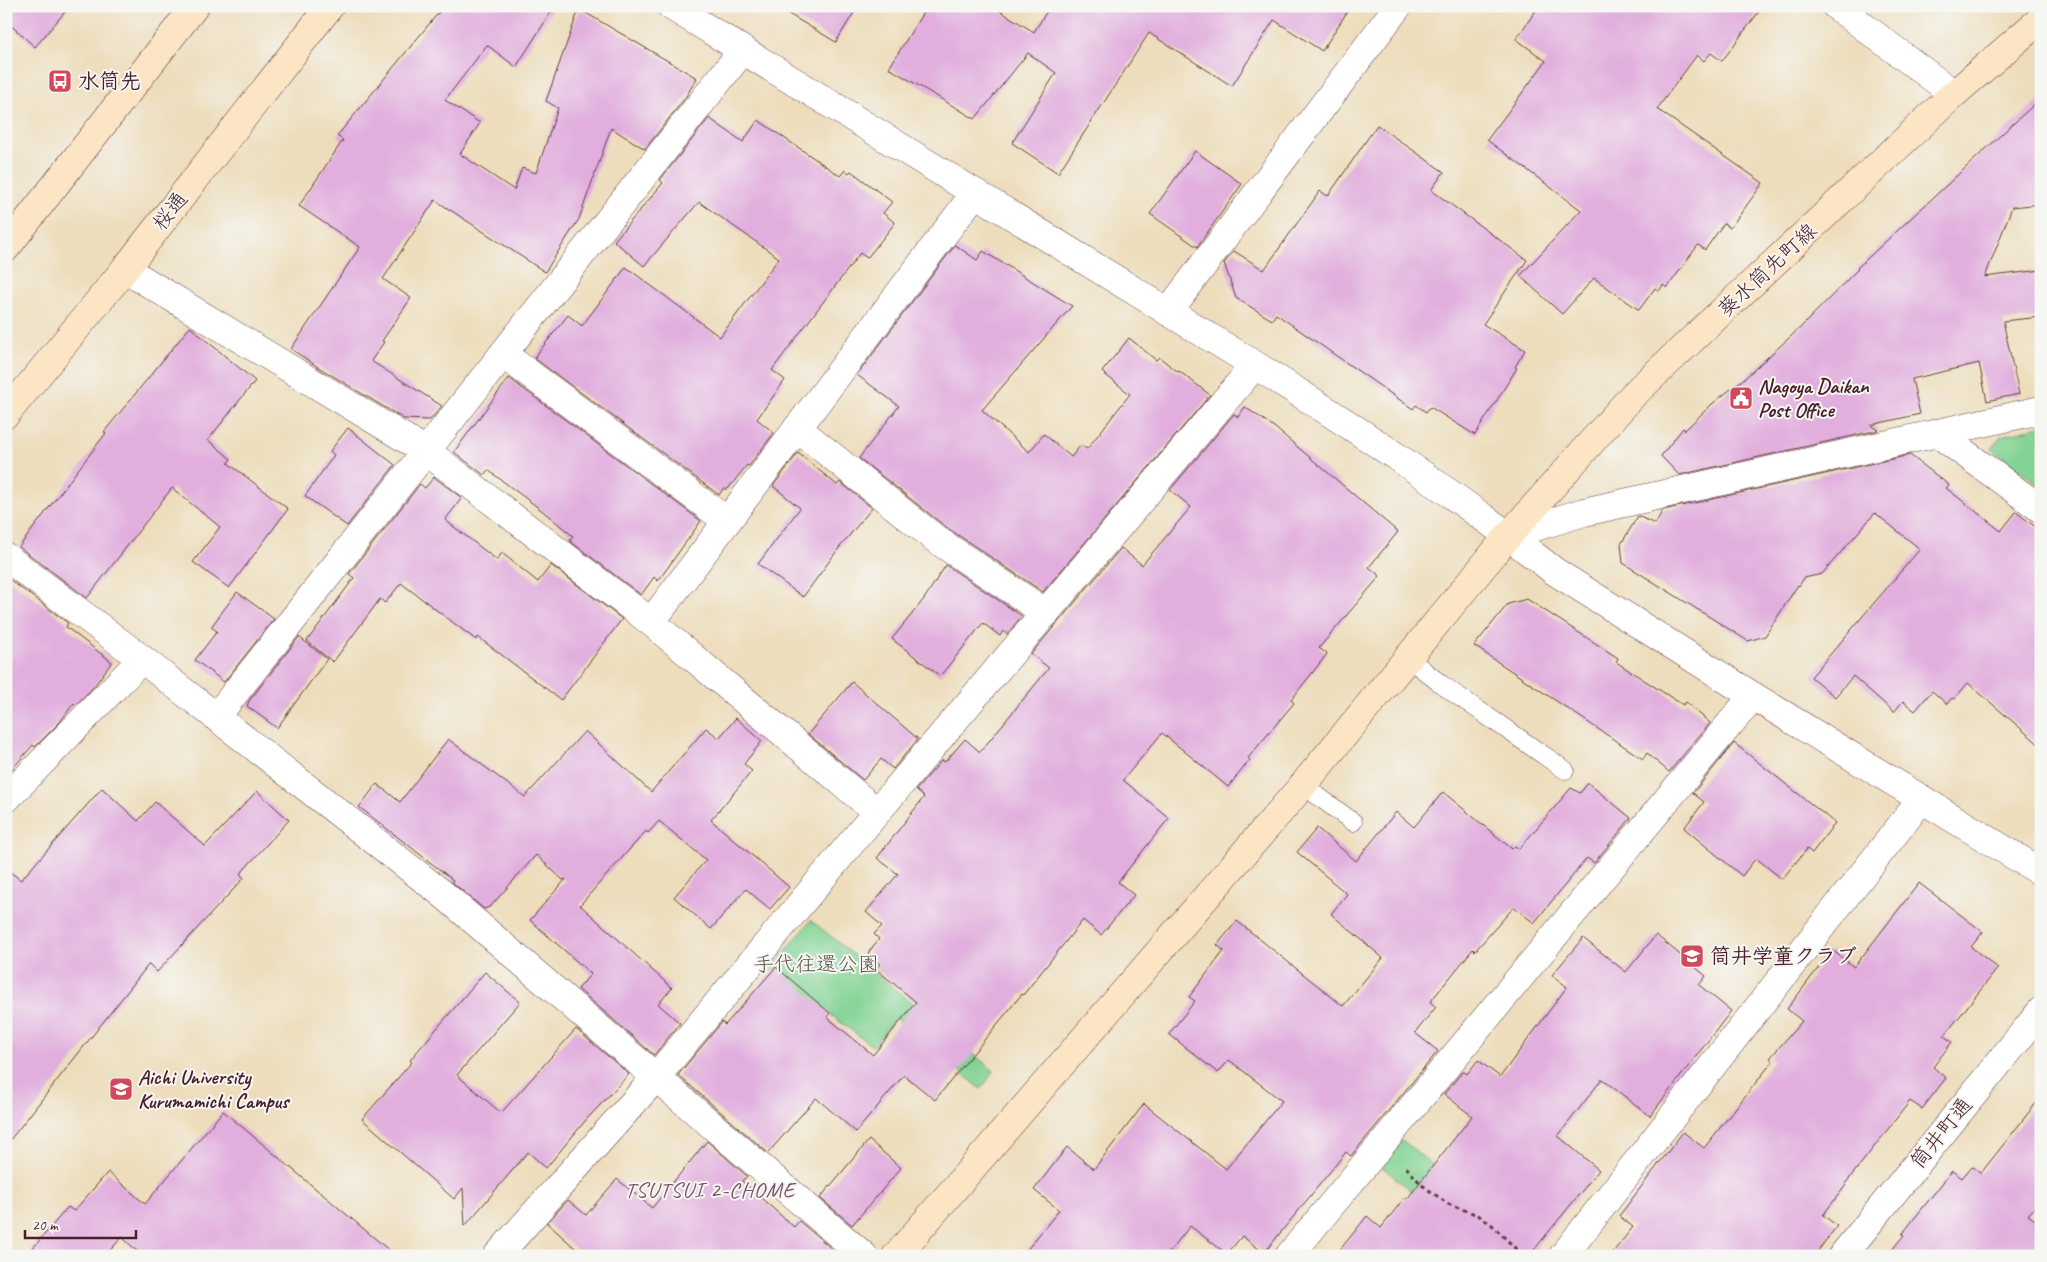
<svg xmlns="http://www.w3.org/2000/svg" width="2047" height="1262" font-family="Caveat,'Klee One',sans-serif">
	<rect width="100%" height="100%" fill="#f6f6f2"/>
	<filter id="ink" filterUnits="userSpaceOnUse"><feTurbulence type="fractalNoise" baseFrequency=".02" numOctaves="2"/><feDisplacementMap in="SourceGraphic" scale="10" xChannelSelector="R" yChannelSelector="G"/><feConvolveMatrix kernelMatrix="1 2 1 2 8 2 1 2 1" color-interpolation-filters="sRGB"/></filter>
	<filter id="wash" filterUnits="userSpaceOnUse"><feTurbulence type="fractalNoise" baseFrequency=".0096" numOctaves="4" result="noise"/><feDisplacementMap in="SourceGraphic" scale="20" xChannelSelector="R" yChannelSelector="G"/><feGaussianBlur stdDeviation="1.12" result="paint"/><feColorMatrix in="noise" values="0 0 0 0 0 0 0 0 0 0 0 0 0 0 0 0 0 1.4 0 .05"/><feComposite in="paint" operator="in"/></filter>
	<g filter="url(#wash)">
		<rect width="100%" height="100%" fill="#edddbc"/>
		<g fill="#82d394" stroke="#667960">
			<path d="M2041,426v60l-49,-37 9,-13z"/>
			<path d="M811,920l183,151 -13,18 -86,-71 -22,29 -102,-78z"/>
			<path d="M1402,1140l134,109 -6,7h-39l-110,-90z"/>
		</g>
		<g id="blocks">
			<g fill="#e1aedd">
				<path d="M6,6h64l-35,41 -29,-26z"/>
				<path d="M444,6h111l-39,61 -29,-22 -42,55 35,23 -20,31 54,36 8,-22 14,5 22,-65 -12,-7 33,-92 118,69 -12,20 -40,51 -34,-21 -32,91 -34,53 -110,-72 -52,79 28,19 -29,43 2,1 -13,19 71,45 -12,14 -26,-1 -86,-52 -27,-18 69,-102 -61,-41 44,-66 -6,-4z"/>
				<path d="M775,6h83l-22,36z"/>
				<path d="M927,6h65l42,26 16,-26h301l-29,45 -48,-31 -42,66 -83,-53 -91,140 -46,-30 44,-70 -28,-20 -53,66 -86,-51z"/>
				<path d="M1539,6h224l-41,55 -11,-8 -7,8 -7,-6 -40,54 106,74 -33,45 -6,-5 -19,27 -7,-5 -31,43 -4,-3 -4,6 -4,-3 -16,22 -45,-32 -32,36 -42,-38 61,-66 -94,-70 59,-79 -30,-22z"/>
				<path d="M2041,98v106l-29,3 -27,70 56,-7v47l-38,4 16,73 -32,7 -8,-38 -67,16 8,35 -49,11 8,5 -200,45 -18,-19 22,-28 2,2 27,-26 34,-27 54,-49 58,-59 -1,-1z"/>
				<path d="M709,118l34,24 15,-22 82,56 5,-6 4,3 2,-2 41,31 -9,11 12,10 -28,35 -7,-5 -88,117 13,10 -28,39 17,14 -25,33 -2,-1 -19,24h-5l-4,6 -185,-137 34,-43 14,11 44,-59 94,70 59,-79 -80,-56 -55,64 -30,-25 49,-58 -3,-3z"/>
				<path d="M1377,125l67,47 -13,18 96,70 -44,64 42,26 -10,17 2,1 -42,67 -45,-28 -4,5 -10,-7 -3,4 -137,-95 -4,6 -36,-22 -12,-35 10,-12 30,19 56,-79 8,5z"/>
				<path d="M1195,151l47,33 -45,63 -47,-33z"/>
				<path d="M955,245l22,15 6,-9 89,55 -90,104 47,42 15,-18 27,23 10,-12 6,4 43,-55 -28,-22 27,-34 27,22 3,-3 19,15 1,-1 31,24 -167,197 -97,-65 -87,-69 40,-52 -42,-31z"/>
				<path d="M190,327l65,54 -47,59 23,19 -3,4 60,46 -59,79 -36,-26 27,-35 -48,-39 -85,110 -68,-51 87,-114 -2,-1z"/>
				<path d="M509,378l192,143 -43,60 -4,-4 -13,18 -71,-54 3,-5 -33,-27 -52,-39 -4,5 -30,-23z"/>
				<path d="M1245,407l29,20 124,105 -29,35 11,9 -61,72 8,6 -36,46 3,3 -46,55 2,2 -22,27 -66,-54 -39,47 46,38 -51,64 16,13 -33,40 -18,-15 -60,75 -1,-1 -87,106 -31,-25 -48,57 -40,-34 -48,55 -90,-78 44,-53 3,3 51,-58 54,46 -3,4 46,38 43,-53 -40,-33 4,-5 -12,-11 11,-14 -5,-5 8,-8 -16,-14 32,-38 -21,-16 47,-61 -8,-7 26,-30 3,2 20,-23 15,13 69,-84 -18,-14 90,-106 21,17 49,-58 -21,-17 64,-76 4,3z"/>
				<path d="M348,428l47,37 -48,61 -42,-30 29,-41 -4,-4z"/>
				<path d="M798,453l39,32 3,-3 32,26 -33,40 -36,49 -45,-33 42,-56 -27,-22z"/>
				<path d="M1910,455l39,30 -3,3 55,43 15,-19 25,19v215l-73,-63 -14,16 -2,-1 -5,6 -15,-13 -17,20 -12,-10 -9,11 -41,-36 -18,21 -24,-20 109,-128 -45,-36 -53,61 -18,4 -5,8 -1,-1 -33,51 -17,5 -125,-78 -2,-19 17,-28 17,8 8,-14z"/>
				<path d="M434,477l28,21 -17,22 52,40 5,-7 36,29 13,-17 71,54 -61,81 -83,-63 -2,3 -75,-57 -16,20 -5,-4 -47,63 -26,-21 47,-63 -5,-4 71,-90 5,4z"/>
				<path d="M946,565l76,51 -15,18 -4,-3 -3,5 -17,-13 -43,53 -48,-37 32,-40z"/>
				<path d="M6,577l62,46 -2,4 46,35 -18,24 -18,19 -2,-2 -14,19 -25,25 -2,-2 -27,31z"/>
				<path d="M237,592l37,27 -50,63 -29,-22 22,-29 -6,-4z"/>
				<path d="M1527,599l91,59 -2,4 67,43 3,-3 24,21 -41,49 -22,-19 -4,6 -169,-113 34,-42z"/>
				<path d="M299,637l28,22 -50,69 -30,-22 2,-5z"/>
				<path d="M852,682l66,57 -25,30 -12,-10 -18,21 -55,-46z"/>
				<path d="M736,718l26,23 -18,23 8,7 -41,49 78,67 -19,22 -24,-20 -35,40 -37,-32 32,-37 -47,-39 -11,12 -2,-2 -66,74 92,83 -14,16 22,19 -26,32 -76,-66 13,-15 -61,-54 36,-41 -3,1 -27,-25 -45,51 -7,3 -32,-27 1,-2 -94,-73 18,-23 23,18 48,-63 77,58 60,-66 66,61 55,-64 13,10z"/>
				<path d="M1734,743l101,80 -23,30 -5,-4 -25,30 -26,-21 -14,18 -58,-48 20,-26 -11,-9z"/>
				<path d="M1588,783l43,35 -37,45 -7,-5 -53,65 -20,-16 -39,44 -2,-2 -43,53 6,5 -21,26 23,18 -87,105 -5,-4 -82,101 -22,-17 -15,18 -37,-28 -24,30h-144l37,-46 -25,-20 33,-43 27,22 50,-65 82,65 56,-68 -53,-41 -11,13 -49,-39 26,-33 -6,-4 35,-46 -7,-6 20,-24 106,85 40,-48 -52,-44 16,-20 -50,-42 20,-24 39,33 40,-49 18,15 29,-35 69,57 3,-3 4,3 52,-61 9,5z"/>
				<path d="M102,788l36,33 17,-19 50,44 52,-55 32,29 -49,54 4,4 -87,94 -8,-8 -143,181v-276l15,11z"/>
				<path d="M1919,883l64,49 -12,15 27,21 -54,68 8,6 -19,25 13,11 -24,31 -12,-8 -65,83 1,1 -23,30 14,11 -23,30h-204l23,-29 -14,-11 64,-84 21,16 69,-87 -3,-3 32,-37 -15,-12 45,-59 22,17z"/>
				<path d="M1656,935l50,41 -7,9 32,26 -81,105 -48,-37 -44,57 41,34 -70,86h-194l32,-40 14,12 24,-31 2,2 65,-83 -28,-22 19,-23 4,3 11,-14 22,17 67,-90 -15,-12 31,-37 43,34z"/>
				<path d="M485,972l35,30 -63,73 44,38 75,-84 53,45 -43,46 -40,48 -18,-16 -63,74 -2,-38 -9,11 -92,-80 50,-57 -2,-2z"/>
				<path d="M2041,1097v103l-13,15 13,9v32h-154l17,-21 -2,-1 50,-63 10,7 10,-12 9,7z"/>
				<path d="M223,1111l173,145h-254l-20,-19 -17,19h-79l42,-49 6,4 34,-39 37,32z"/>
				<path d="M869,1140l32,28 -49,57 -32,-27z"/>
				<path d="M707,1141l40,35 -5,5 52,46 5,-6 33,28 -5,7h-243l-37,-33 21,-23 18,15 31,-36 35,29z"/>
			</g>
		</g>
	</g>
	<g filter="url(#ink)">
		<use href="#blocks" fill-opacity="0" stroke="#623c41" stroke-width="1"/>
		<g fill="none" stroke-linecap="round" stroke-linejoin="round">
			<g stroke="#623c41" stroke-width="19">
				<g id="lane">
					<path d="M1408,658l33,26 124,86"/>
					<path d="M1303,785l50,37"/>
				</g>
			</g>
			<g stroke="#623c41" stroke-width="29">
				<g id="street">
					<path d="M671,6l584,359c102,64 204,131 299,206l199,125 283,173 5,1"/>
					<path d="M1836,6l118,88"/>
					<path d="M125,269l301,182 225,171 226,190"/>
					<path d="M1168,312l230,-306"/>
					<path d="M503,354l224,167"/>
					<path d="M797,428l140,112 109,73"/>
					<path d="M1937,433l104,76"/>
					<path d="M1509,535l75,-23 457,-102"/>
					<path d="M6,557l136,102 302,236 420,361"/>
					<path d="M651,622l324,-429"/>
					<path d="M216,717l527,-667"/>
					<path d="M6,799l136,-140"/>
					<path d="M497,1256l159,-179 221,-265 378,-447"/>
					<path d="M1289,1256l464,-560"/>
					<path d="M1563,1256l358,-456"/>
					<path d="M1842,1256l199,-245"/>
				</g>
			</g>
			<g stroke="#623c41" stroke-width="29">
				<g id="secondary">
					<path d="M6,248l189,-242"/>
					<path d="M6,414l119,-145 205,-263"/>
					<path d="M896,1256l407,-471 206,-250 125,-141 320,-300 87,-75"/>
				</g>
			</g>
			<path stroke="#623c41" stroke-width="3" stroke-dasharray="4 4" stroke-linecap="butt" d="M1406,1167l16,18 26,19 30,11 13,9 32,32"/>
			<use href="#lane" stroke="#fff" stroke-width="18"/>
			<use href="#street" stroke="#fff" stroke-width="28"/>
			<use href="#secondary" stroke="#fce5c4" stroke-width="28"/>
		</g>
	</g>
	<defs>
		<g id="bus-square" transform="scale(1.25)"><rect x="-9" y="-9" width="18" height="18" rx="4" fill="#d1495b" stroke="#f6f6f2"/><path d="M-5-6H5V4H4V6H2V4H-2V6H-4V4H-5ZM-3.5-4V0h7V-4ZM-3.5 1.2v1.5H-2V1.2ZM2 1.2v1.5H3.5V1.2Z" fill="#fff"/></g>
		<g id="civic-square" transform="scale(1.25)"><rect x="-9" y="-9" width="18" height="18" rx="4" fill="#d1495b" stroke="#f6f6f2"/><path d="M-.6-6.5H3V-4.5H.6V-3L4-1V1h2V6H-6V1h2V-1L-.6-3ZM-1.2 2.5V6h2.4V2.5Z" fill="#fff"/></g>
		<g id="school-square" transform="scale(1.25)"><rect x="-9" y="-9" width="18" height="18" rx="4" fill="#d1495b" stroke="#f6f6f2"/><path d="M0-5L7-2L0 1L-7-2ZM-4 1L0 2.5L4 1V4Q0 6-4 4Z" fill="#fff"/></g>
		<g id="university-square" transform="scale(1.25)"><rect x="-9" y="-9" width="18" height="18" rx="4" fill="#d1495b" stroke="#f6f6f2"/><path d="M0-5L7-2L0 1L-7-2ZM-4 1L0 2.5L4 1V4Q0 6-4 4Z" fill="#fff"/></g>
	</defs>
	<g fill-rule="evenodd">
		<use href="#bus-square" x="60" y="81"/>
		<use href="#civic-square" x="1741" y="398"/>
		<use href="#school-square" x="1692" y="956"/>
		<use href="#university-square" x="121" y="1089"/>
	</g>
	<g text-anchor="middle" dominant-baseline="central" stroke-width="4" stroke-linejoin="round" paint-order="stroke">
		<g font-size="21" font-weight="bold" fill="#4a1f2b" stroke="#f6f6f2" text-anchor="start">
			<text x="78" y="81">水筒先</text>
			<text x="1758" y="386">Nagoya Daikan<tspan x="1758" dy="24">Post Office</tspan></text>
			<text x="1710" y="956">筒井学童クラブ</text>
			<text x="138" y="1077">Aichi University<tspan x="138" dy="24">Kurumamichi Campus</tspan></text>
		</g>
		<g font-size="21" fill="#4a1f2b" stroke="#f6f6f2">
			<text transform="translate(170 211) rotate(-52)">桜通</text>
			<text transform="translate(1767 270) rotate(-43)">葵水筒先町線</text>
			<text transform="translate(1941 1133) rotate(-51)">筒井町通</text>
		</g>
		<g font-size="21" fill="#5b554a" stroke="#f6f6f2">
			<text x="816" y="964">手代往還公園</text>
		</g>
		<g font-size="22" letter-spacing="1" fill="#7f5169" stroke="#f6f6f2">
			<text x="710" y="1190">TSUTSUI 2-CHOME</text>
		</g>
	</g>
	<rect width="2047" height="1262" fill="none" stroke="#f6f6f2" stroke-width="25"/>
	<path d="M25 1230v8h111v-8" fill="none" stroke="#4a1f2b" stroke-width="2.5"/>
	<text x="32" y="1230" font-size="15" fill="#4a1f2b" stroke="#f6f6f2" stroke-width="4" paint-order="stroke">20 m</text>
</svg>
